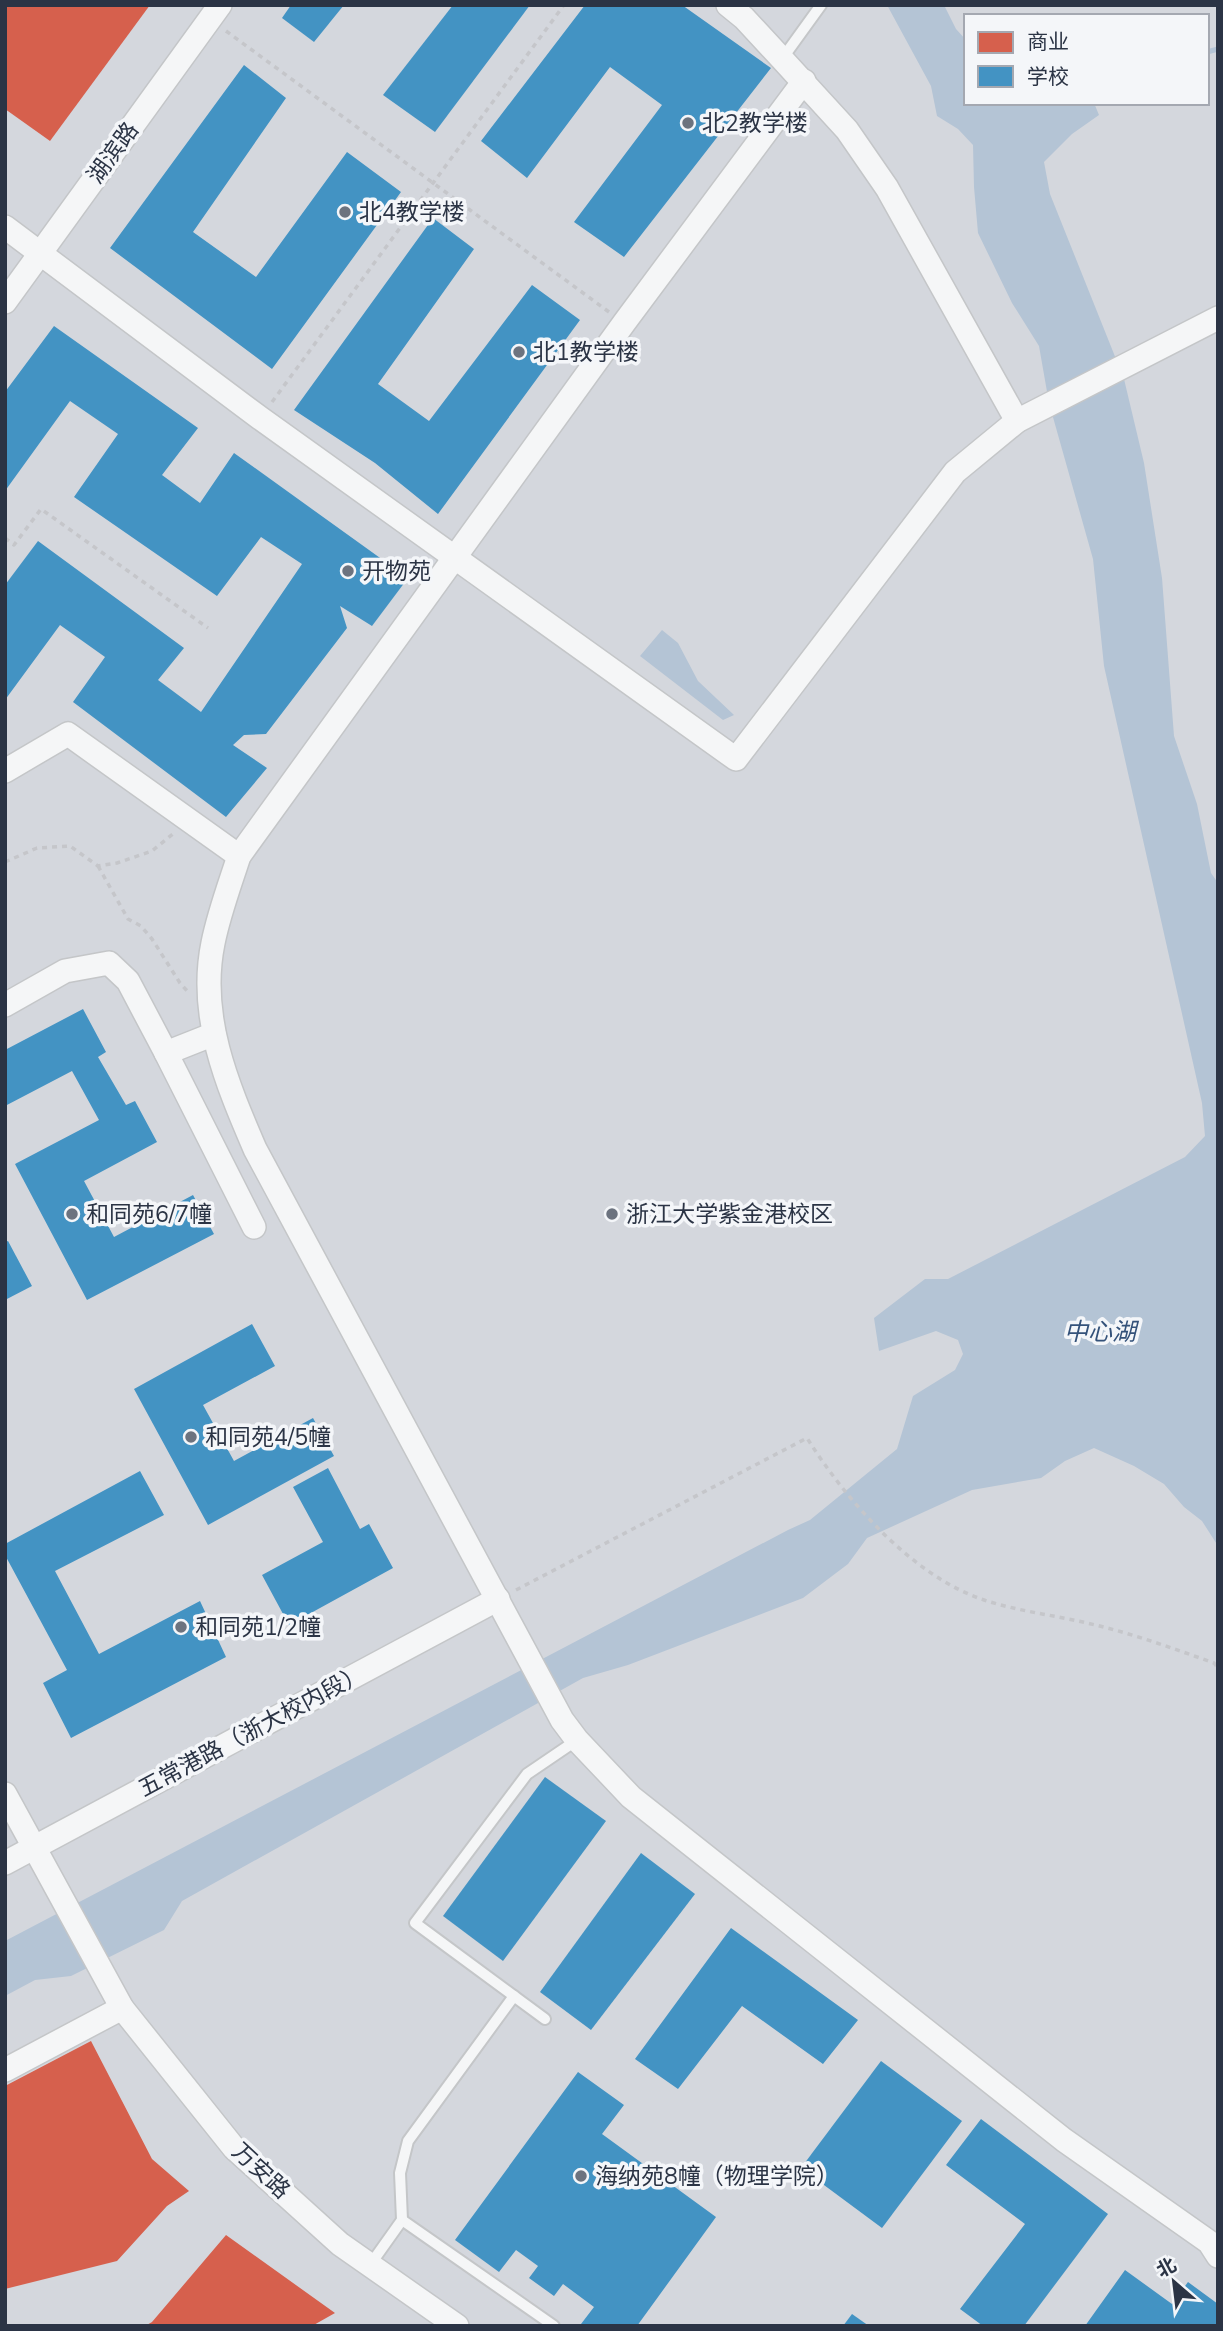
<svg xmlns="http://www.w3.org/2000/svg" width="1223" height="2331" font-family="'Nunito Sans','Noto Sans SC',sans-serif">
	<rect width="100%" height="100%" fill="#e6e8ea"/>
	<path fill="#d4d7dd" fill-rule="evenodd" d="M5,5h1213v2321h-1213zM966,16h241v87h-241z"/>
	<g fill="#b4c4d5">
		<path d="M887,5h57l12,24 10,11v63h128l5,12 -27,19 -28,28 6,32 74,185 20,84 18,115 12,158 23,68 14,69 7,10v663l-16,-25 -18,-14 -20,-23 -30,-18 -40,-18 -29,13 -24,17 -69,12 -105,48 -19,26 -45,34 -175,67 -45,13 -401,223 -18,29 -93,46 -36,4 -30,16v-55l783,-411 22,-10 87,-71 16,-53 42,-26 8,-16 -5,-14 -22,-9 -57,20 -5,-33 51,-39h23l237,-122 20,-21 -3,-33 -98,-437 -11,-107 -44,-156 -10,-57 -27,-43 -34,-70 -4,-46 -1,-42 -15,-16 -21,-13 -6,-30z"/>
		<path d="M662,630l16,13 20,38 36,34 -11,5 -83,-64z"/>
	</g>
	<g fill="#d6604d">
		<path d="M5,5h145l-100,136 -45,-32z"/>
		<path d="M91,2041l61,118 37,32 -22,15 -50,55 -112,28v-203z"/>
		<path d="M226,2235l109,78 -23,13h-167l7,-4z"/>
	</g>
	<g fill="#4393c3">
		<path d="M291,5h53l-30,37 -32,-24z"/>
		<path d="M453,5h77l-95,127 -52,-37z"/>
		<path d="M585,5h97l89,63 -147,189 -50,-35 88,-117 -52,-38 -83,111 -46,-37z"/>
		<path d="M244,65l42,33 -93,134 63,45 91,-125 54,40 -129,177 -162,-121z"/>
		<path d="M433,218l41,31 -96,135 51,37 103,-136 48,35 -142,194 -63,-51 -81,-53z"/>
		<path d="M54,326l144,102 -36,47 38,28 34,-50 174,125 -36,48 -32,-20 7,22 -81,106 -22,1 -11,10 34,23 -41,49 -153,-115 32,-45 -45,-32 -55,75v-115l33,-44 146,107 -26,32 43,32 101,-148 -41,-27 -44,59 -143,-99 44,-63 -48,-33 -65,90v-99z"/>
		<path d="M83,1009l23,43 -8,5 28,48 9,-4 22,41 -73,39 30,56 79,-42 21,39 -127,66 -72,-136 84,-44 -27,-49 -67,35v-56z"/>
		<path d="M8,1241l24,45 -27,14v-58z"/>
		<path d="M252,1324l23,42 -72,39 31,56 79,-43 21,38 -126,69 -74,-136z"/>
		<path d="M328,1468l32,61 9,-5 24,44 -104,57 -27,-50 61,-33 -30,-55z"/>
		<path d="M140,1471l24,44 -109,56 44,83 101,-53 26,56 -155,81 -28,-55 24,-13 -62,-115v-11z"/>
		<path d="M545,1777l61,44 -103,140 -60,-45z"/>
		<path d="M641,1853l54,41 -104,136 -51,-38z"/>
		<path d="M731,1928l127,92 -35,44 -81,-58 -64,83 -43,-30z"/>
		<path d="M881,2061l81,60 -80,107 -81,-60z"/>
		<path d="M578,2072l46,33 -22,29 114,83 -79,109h-53l-3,-2 13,-17 -31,-23 -9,12 -25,-18 9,-12 -22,-16 -17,22 -44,-32z"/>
		<path d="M981,2119l127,95 -84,112h-41l-23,-17 65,-85 -79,-59z"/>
		<path d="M1125,2270l47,34 16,-22 30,22v22h-133z"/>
		<path d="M852,2314l17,12h-26z"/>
	</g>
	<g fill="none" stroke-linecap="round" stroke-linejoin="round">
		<path stroke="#b4c4d5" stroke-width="5" d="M1207,52l11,-3"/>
		<g stroke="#c4c6c8" stroke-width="14">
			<g id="service">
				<path d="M782,59l39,-54"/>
				<path d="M545,2019l-130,-96 112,-149 50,-34"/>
				<path d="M402,2220l152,106"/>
				<path d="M370,2265l32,-45 -2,-47 8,-32 106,-145"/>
			</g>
		</g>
		<g stroke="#c4c6c8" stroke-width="26">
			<g id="minor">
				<path d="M728,5l16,13 38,41 65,71 40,58 130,233"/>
				<path d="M804,81l-180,242 -385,533c-9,28 -20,57 -26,87 -15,73 14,141 42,206l307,571 15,20 54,57 433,343 145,102 9,14"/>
				<path d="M5,227l255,191 476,341 219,-287 62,-51 201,-103"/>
				<path d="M5,302l215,-297"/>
				<path d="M5,771l63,-37 171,122"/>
				<path d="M5,1005l60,-34 44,-8 19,18 38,72 48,-19"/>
				<path d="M166,1053l88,174"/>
				<path d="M5,1794l117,214 112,140 106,96 117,82"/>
				<path d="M5,1863l493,-264"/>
				<path d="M5,2070l117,-62"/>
			</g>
		</g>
		<g stroke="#c5c6ca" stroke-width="3.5" stroke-dasharray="5 5" stroke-linecap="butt">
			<path d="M226,31l383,281"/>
			<path d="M272,402l292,-397"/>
			<path d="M5,538l9,7 27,-36 167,119"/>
			<path d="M5,862l32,-14 33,-2 28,20 19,-3 35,-12 22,-18"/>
			<path d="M98,866l30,53 13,7 11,13 28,44 9,10"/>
			<path d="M516,1590l291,-152c39,62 105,138 177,162 33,11 69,15 103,23 44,10 85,25 127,40l4,5"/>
		</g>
		<use href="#service" stroke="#f5f6f7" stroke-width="10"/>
		<use href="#minor" stroke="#f5f6f7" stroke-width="23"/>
	</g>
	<g fill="#6c737f" stroke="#f4f6f9" stroke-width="2.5">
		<circle cx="688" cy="123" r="7"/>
		<circle cx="345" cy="212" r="7"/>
		<circle cx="519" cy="352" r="7"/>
		<circle cx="348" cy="571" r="7"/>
		<circle cx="72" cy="1214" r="7"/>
		<circle cx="612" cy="1214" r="7"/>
		<circle cx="191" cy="1437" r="7"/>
		<circle cx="181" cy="1627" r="7"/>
		<circle cx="581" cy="2176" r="7"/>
	</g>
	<g text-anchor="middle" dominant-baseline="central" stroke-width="7" stroke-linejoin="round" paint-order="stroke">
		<g font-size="23" fill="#2b3445" stroke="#f4f6f9" text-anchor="start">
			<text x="702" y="123">北2教学楼</text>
			<text x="359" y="212">北4教学楼</text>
			<text x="533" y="352">北1教学楼</text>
			<text x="362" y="571">开物苑</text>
			<text x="86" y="1214">和同苑6/7幢</text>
			<text x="626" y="1214">浙江大学紫金港校区</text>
			<text x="205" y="1437">和同苑4/5幢</text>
			<text x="195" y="1627">和同苑1/2幢</text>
			<text x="595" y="2176">海纳苑8幢（物理学院）</text>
		</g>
		<g font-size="23" fill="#2b3445" stroke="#f4f6f9">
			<text transform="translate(113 153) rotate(-54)">湖滨路</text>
			<text transform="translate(252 1731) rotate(-28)">五常港路（浙大校内段）</text>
			<text transform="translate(261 2171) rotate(43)">万安路</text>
		</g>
		<g font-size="24" font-style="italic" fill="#34527a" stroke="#f4f6f9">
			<text x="1100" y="1332">中心湖</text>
		</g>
	</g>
	<rect width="1223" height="2331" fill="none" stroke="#2b3445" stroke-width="14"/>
	<rect x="964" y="14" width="245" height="91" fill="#f4f6f9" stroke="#a4a8b1" stroke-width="2"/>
	<rect x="978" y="32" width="35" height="21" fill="#d6604d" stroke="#a4a8b1" stroke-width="2"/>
	<text x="1027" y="49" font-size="21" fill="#2b3445">商业</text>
	<rect x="978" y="66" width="35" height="21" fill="#4393c3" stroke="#a4a8b1" stroke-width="2"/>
	<text x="1027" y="84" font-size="21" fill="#2b3445">学校</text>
	<g transform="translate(1174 2282) rotate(332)" stroke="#f4f6f9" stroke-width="5" paint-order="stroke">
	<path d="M0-5L12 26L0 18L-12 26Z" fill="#2b3445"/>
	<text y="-10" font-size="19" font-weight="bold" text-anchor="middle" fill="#2b3445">北</text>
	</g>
</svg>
